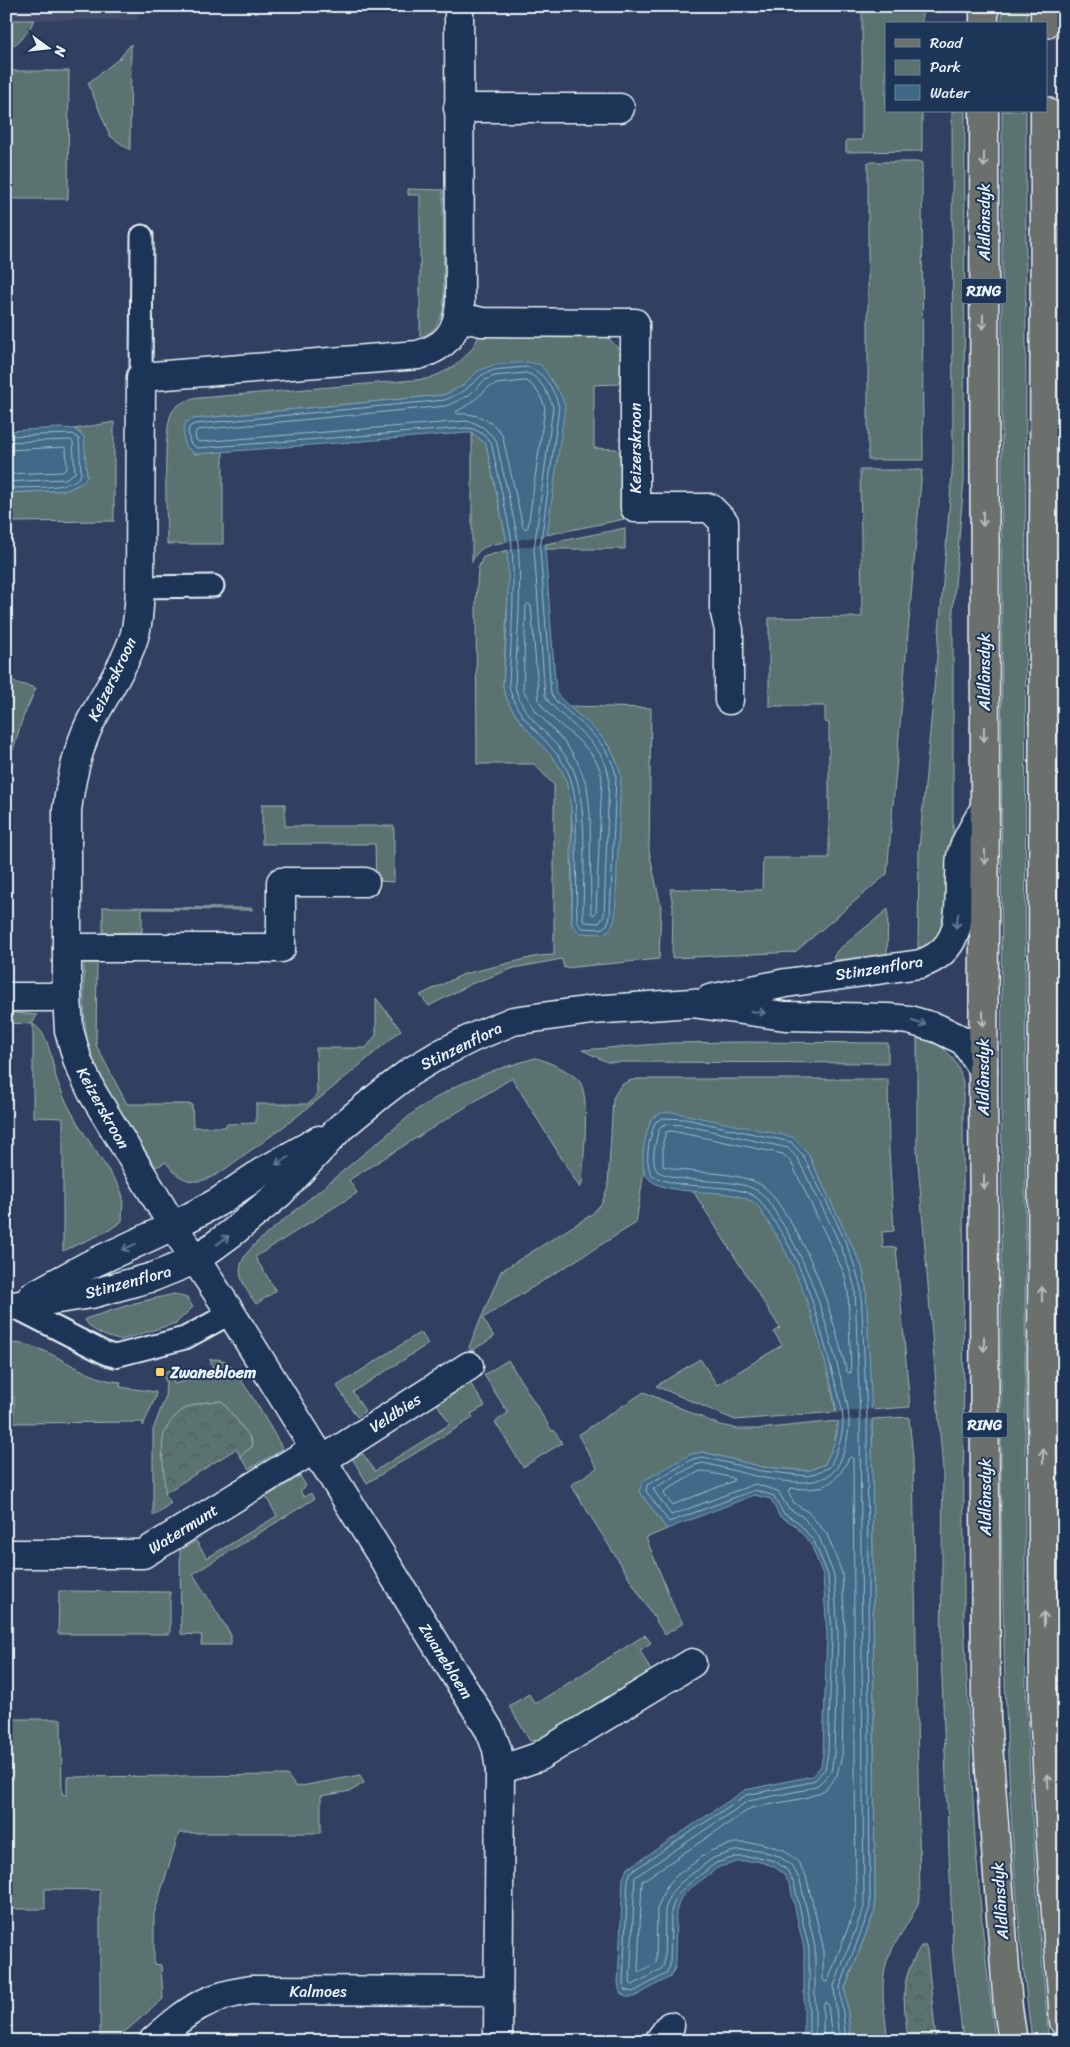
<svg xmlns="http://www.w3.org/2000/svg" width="1070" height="2047" font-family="Sriracha,sans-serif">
	<defs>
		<pattern id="forest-crowns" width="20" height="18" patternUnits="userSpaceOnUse" patternTransform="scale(1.25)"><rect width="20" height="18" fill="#5a736f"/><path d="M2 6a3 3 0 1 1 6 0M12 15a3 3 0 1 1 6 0" fill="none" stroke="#4f5b5b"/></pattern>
	</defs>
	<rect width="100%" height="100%" fill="#314061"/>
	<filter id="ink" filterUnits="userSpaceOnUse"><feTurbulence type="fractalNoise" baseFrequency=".02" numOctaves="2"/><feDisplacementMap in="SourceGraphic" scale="10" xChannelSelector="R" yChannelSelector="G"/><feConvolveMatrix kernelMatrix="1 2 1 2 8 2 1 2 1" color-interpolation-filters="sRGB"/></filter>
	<g filter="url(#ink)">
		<rect fill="#424b6b" x="6" y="6" width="131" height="14"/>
		<g fill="#5a736f" stroke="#a1b2b4">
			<path d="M862,6h60v18h-36v87h36v40l-76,1v-12h16z"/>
			<rect x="1002" y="6" width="25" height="18"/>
			<path d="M1063,6h1v1675l-2,-65z"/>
			<path d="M6,20h28c-6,14 -15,23 -28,30z"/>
			<path d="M131,44l-1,106 -20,-14 -22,-53 32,-25z"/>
			<path d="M6,71h63l-1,128h-62z"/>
			<path d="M952,111h13l-1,369 -11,128v270l-10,52 -15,15 -10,3 1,-99 18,-192 16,-196z"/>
			<path d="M1002,111h24l-1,1544c4,129 12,257 24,386h-17c-23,-176 -28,-352 -31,-529z"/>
			<path d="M868,162h54l1,298h-55z"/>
			<path d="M408,189l35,1 1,117c-4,14 -9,26 -24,30v-142h-12z"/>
			<path d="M480,333l123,2c16,8 30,34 14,49l-23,1v63l22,1 7,5 2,13v52l-79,16 -67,-164 -17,16 -18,8 -250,24 -9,27 10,8 28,-3v93h-56c0,-26 -5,-114 5,-132 6,-10 16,-12 27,-14l227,-19c25,-8 44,-21 54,-46z"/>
			<path d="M114,422v99l-108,1v-29l61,-3 16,-8 4,-6 -7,-44 -6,-3z"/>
			<path d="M472,433l14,11 21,98c-16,2 -29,4 -35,20z"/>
			<path d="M860,470h62l-35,404 -92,78 -123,6 1,-51 -3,-18 92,1 1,-32h66v-135l-4,-1v-16h-56v-88l93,-1z"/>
			<path d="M625,528v21h-80l1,-5z"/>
			<path d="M507,550l2,25 -6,111c7,36 42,54 59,85 12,23 9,54 9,79 1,25 1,49 1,74l39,-176 -15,-17 -27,-25 82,2 -2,143 12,56 -2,52 -95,9 -2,-9 -48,9 -43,16 -42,22 -9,-11 44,-21 74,-18 16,-1v-170l-20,-21h-57l-1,-162 2,-33 5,-12z"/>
			<path d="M6,680l30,8 -14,32 -9,30h-7z"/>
			<path d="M262,804h23v22h109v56l-18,-1 -1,-37h-113z"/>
			<path d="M103,907l149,1v2l-110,-1v23l-39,1z"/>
			<path d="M888,909l-1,47 -52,4 -2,-2 4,-7z"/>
			<path d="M84,963h13l-1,82 31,59h65l1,23h33v-3l30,-1v-19h53l8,-10 -1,-46h50l10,-13v-37l25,32c-51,44 -103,88 -158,126 -13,9 -27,22 -43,25 -15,2 -27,-8 -34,-19l-10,5c-21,-32 -62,-91 -69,-127 -4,-26 -3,-51 -3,-77z"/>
			<path d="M6,1012l31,3 -5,9 -26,-1z"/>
			<path d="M33,1024c18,11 18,40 25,59 13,35 40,71 61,103l4,11 -1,24 -14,10 -45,20v-133l-30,-1z"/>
			<path d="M922,1036c23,11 34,20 41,46l1,539 11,218 8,94 12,108h-32l-10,-86 -2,-54 -10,-246 2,-185 -26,-320v-112z"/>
			<path d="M738,1042l150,1v20l-281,-1 -25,-12 88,-7z"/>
			<path d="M535,1058c11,2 42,16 46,26 9,18 2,78 1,100l-2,4 -68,-110 -163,102 8,13 -102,64 21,34 -20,13c-18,-26 -24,-37 0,-61l163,-135 37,-22 39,-16z"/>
			<path d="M637,1079h251l1,72 5,80 -12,1 1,16 13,-1 14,160 -39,3 -5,-122 -4,-21 -55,-115 -99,-32 -36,-7 -29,50 1,8 -8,52 -153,95 11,19 -21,13 -3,-1 -1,-2 32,-76 90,-56 11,-12 6,-17 5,-88 8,-13 8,-4z"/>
			<path d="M693,1191c19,2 44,0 60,11 7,4 11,14 16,21 36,54 56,126 67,189l-101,8 -79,-34 44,-27 17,26 65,-40 -8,-13 6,-4z"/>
			<path d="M174,1294l13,4 6,9 -17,16 -55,17c-11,-1 -33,-10 -36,-21l50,-16z"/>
			<path d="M421,1332l7,12 -75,48 12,19 -8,6 -20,-31z"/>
			<path d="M9,1343c41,-1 71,37 112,39l-1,5 36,5 -1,6 -12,28v-4l-129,1v-26h-8v-53z"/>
			<path d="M210,1359c5,0 11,0 15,2 12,6 49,73 58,88l-34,20 -9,-13 13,-10 -4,-10 -84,57 6,10 -18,13v-86l12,-32 1,-18 -7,-6 11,-4 4,14 40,-11z"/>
			<path d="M508,1360l44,71 2,-1 8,13 -39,24 -28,-45 13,-9 -24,-38z"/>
			<path d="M470,1383l15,23 -14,8 2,3 -2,2 -104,64 -15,-25 11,-4 12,17 75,-47 -13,-20z"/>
			<path d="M644,1392l73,32 21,5h20l80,-8 -4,24 -9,19 -17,7 -46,-4 -59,-15 -63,39 27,38 -21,9 30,74 7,11 -18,12 -94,-150 26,-17 -19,-33z"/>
			<path d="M909,1417l4,41 7,440c-7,21 -22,37 -31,58 -11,26 -4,57 -1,85h-37l-6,-53 30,-78 -3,-491z"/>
			<path d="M300,1476l6,10 -6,5 4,6 7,-4 3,6 -121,75 38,61v10h-30l1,-10 -21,-1 -1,-84 16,-9 11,17 70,-42 -11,-19z"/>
			<path d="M59,1591l111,1v42h-112z"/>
			<path d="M645,1635l6,8 -11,7 11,21 -110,68 -11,2 -21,-35 20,-12 6,10z"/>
			<path d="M6,1719h55l1,75 5,1v-18l220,-2 9,12 64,-12 4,8 -13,8 -30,5v37h-142l-25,81v50l7,1 2,34 -49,42h-14v-151l-55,-1v20h-39z"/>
		</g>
		<g fill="url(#forest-crowns)" stroke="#a1b2b4">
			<path d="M222,1401l27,35 4,10 -13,10 -4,-7 -71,44c0,-12 -5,-49 -1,-58 10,-28 31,-33 58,-34z"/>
			<path d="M921,1946h5l1,4 9,91h-28c-4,-41 -10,-58 13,-95z"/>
		</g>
		<g fill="#3f6a87" stroke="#83a0b4">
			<path d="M528,362l13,3 19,28 5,13 -20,143 11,144c5,6 11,11 17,17 22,19 42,36 48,66l-6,143 -4,9 -8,6 -23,-1 -8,-9c0,-36 6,-127 -11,-155 -18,-28 -51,-48 -58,-83 3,-50 8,-100 3,-149l-20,-93 -14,-11h-6l-271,21 -10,-8 -2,-14 3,-10 8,-3 250,-24 18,-9 16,-15 15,-6z"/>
			<path d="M61,428l13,1 10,8 3,39 -3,6 -17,8 -61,3v-62z"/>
			<path d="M672,1112l121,25 14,15 55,115 4,21 6,131 3,491 -30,78 6,53h-47v-92l-14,-64 -7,-12 -10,-7 -16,-5 -20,1 -18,5 -31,23 -8,9 -4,13 -1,56 -5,9 -36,20h-7l-7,-4 -2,-10 5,-105 4,-9 118,-79 67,-14 9,-10 2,-13 4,-119 -4,-59 -12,-31 -16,-19 -16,-9 -8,-17 -17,-4 -87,34 -28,-38 4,-10 48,-27 12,-2 59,15 46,4 17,-7c6,-13 14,-28 13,-43 -2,-20 -8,-40 -13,-59 -14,-52 -28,-97 -59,-143 -4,-5 -7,-14 -13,-17 -26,-16 -80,-4 -103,-22 -14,-12 -4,-47 1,-61l10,-6z"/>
		</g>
		<g fill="#314061">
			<path d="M549,535l-1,8 -43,7 -1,-8z"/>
			<path d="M874,1409v9l-2,1 -37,2 -1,-8z"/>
		</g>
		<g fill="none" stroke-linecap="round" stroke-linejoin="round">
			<g stroke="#a4bbcb" stroke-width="1">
				<path d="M527,367c17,4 28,24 32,40l-19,142 11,145 4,6c24,22 55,43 61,76l-6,141 -3,8 -6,4 -19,-1 -5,-6c-1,-25 0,-51 -1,-77 0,-25 2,-52 -9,-75 -15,-31 -53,-49 -58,-85 2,-50 7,-100 2,-149l-20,-94 -10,-9 -7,-4 -8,-1 -269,20 -7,-5 -2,-11 2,-6 5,-2 250,-24 19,-9 18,-16 12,-5z"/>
				<path d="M527,373c13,4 22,22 26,34l-19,142 11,146c4,9 11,14 18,21 19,17 42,34 46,61l-5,139 -5,7 -14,-1 -2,-2c0,-39 6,-124 -12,-155 -15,-28 -51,-47 -56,-80 2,-50 8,-101 2,-151l-21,-94 -12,-12 -9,-5 -9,-2 -267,21 -3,-2 -1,-7 2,-3 249,-24 22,-10 17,-16 10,-4z"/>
				<path d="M526,381c8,3 17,18 19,27l-17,119 -2,2 -3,-2 -21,-93c-12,-15 -26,-21 -44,-20l-2,-2 16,-10 17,-15 8,-3z"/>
				<path d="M6,436l67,-2 6,5 2,35c-6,17 -58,13 -75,14"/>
				<path d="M6,442l65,-2 2,2 2,31 -10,6 -59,3"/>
				<path d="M6,450l58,-3 2,2 1,19 -4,4 -57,2"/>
				<path d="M528,604l3,2 8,95c17,29 57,41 63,77l-6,134 -2,3 -3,-2 -1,-100 -3,-27 -10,-25 -11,-17 -30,-33 -13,-21 3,-84z"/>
				<path d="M672,1131l111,23 8,8 53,111 4,18 3,82 -4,-1c-16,-59 -30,-111 -64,-162 -9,-12 -15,-24 -30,-29 -28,-11 -61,-6 -90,-15v-24l3,-10z"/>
				<path d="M851,1457l2,2 3,447 -28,75 -3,1 -2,-2v-34l-17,-70 -8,-14 -14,-12 -24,-7h-26l-24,8 -34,25 -10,11 -9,22 -1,54 -17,9 -1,-3 4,-88 109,-73 54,-10 14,-5 7,-4 11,-14 5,-20 3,-121 -3,-61 -15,-39 -19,-22 -14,-9 -6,-12 3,-3c30,3 44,-1 58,-30z"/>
				<path d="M703,1471l30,7 1,3 -62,24 -8,-11 1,-3 33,-19z"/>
				<path d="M809,2041v-92l-15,-66 -7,-13 -12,-9 -17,-4h-23l-19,6 -31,24 -9,10 -5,14 -1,55 -4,8 -33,18 -8,-2 -2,-7 5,-104 3,-7 115,-77 56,-11 13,-4 10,-11 3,-16 4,-119 -4,-59 -14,-34 -16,-19 -15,-9 -9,-17 -19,-6 -86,32 -23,-31 1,-6 46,-26 10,-2 58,14 47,5 22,-9c6,-14 12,-28 13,-43 1,-15 -7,-38 -11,-52 -14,-53 -27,-106 -58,-151 -5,-7 -10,-16 -16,-22 -21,-19 -77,-6 -106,-24 -9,-14 -2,-37 3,-53l8,-4 22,1 106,23 12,13c20,42 48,88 58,134l6,130 3,489 -30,79 6,54"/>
				<path d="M815,2041v-94l-15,-67 -8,-14 -13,-10 -20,-6 -25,1 -21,7 -33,25 -10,11 -5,16 -1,55 -3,4 -28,16 -3,-2 5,-106 113,-76 56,-11 14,-5 13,-13 3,-18 4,-120 -4,-59 -15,-38 -16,-20 -15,-9 -10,-17 -23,-7 -84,31 -18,-26 42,-24 8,-2c32,6 101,33 129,10 10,-8 17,-37 17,-49 1,-17 -7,-40 -11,-56 -14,-53 -29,-105 -60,-151 -4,-7 -9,-16 -15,-22 -22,-21 -78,-8 -106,-24 -7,-12 -1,-32 3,-44l5,-3 19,1 104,23 10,11c19,40 47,87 57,130l5,130 4,488 -30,79 5,55"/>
				<path d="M823,2041v-37l2,-2 3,2 4,37"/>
			</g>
			<g stroke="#e8f1f8" stroke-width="25">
				<g id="service">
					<path d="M141,377l1,-141"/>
					<path d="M140,587l73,-1"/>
					<path d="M13,1306l94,48 8,2 70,-18 46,-25"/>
				</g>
			</g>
			<g stroke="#e8f1f8" stroke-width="31">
				<g id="minor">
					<path d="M459,6l1,298c-3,30 -15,43 -42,51l-277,22 -1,210c-1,18 -1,36 -7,53 -10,29 -28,54 -42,81 -14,28 -20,58 -24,89v187l2,33 9,32 14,30 81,134 58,87 259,418 7,18 3,21 -2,271"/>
					<path d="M458,108h162"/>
					<path d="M459,317l23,5 153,1v185h75l14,14v87l5,21v70"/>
					<path d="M67,948h214v-66h84"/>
					<path d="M6,997h61"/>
					<path d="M321,1461l148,-95"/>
					<path d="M6,1554h137l171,-105"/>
					<path d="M500,1770l38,-13 154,-94"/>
					<path d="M153,2041c36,-31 50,-44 98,-51l247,1"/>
					<path d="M659,2041l11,-15"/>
				</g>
			</g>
			<g stroke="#e8f1f8" stroke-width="31">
				<g id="tertiary">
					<path d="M710,999l76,-16 134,-19c43,-14 39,-50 40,-87 1,-8 -1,-17 2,-24 4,-15 15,-31 23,-45"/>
					<path d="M32,1296l55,-30 86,-40 45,-24 44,-30 57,-32"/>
					<path d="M6,1307l85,-13 62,-17 42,-17 38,-28 47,-39 60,-65 40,-33 30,-23 30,-18 34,-17 39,-16 79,-11 100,-7 93,13 103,2 21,2 28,8 27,13 19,29"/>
				</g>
			</g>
			<g stroke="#e8f1f8" stroke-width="31">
				<g id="primary">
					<path d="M984,24v-18"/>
					<path d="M1045,24v-18"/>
					<path d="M984,111l1,697 -2,262 3,648 22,290 5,33"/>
					<path d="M1045,111l-3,1264 2,331 7,140 13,176"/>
				</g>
			</g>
			<use href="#service" stroke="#1d3557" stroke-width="21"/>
			<use href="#minor" stroke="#1d3557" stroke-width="28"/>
			<use href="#tertiary" stroke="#1d3557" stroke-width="28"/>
			<use href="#primary" stroke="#6c706d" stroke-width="28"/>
		</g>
		<defs><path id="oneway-shaft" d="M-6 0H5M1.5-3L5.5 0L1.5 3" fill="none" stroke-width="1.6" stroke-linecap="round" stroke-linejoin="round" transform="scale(1.25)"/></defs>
		<g stroke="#b6bdc0">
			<use href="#oneway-shaft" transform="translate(984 160) rotate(90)"/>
			<use href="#oneway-shaft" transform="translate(983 322) rotate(90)"/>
			<use href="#oneway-shaft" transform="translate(983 519) rotate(90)"/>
			<use href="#oneway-shaft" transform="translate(984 734) rotate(90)"/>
			<use href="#oneway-shaft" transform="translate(985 857) rotate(90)"/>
			<use href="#oneway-shaft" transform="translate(983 1019) rotate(90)"/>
			<use href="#oneway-shaft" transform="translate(984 1182) rotate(90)"/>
			<use href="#oneway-shaft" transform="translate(1042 1294) rotate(-90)"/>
			<use href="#oneway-shaft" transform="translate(984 1344) rotate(90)"/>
			<use href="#oneway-shaft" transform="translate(1043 1456) rotate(-90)"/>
			<use href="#oneway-shaft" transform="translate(1044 1619) rotate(-90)"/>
			<use href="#oneway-shaft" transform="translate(1048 1781) rotate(-93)"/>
		</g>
		<g stroke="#64778f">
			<use href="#oneway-shaft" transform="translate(957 921) rotate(100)"/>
			<use href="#oneway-shaft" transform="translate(758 1012) rotate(8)"/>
			<use href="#oneway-shaft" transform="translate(919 1023) rotate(16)"/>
			<use href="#oneway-shaft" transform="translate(282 1161) rotate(151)"/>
			<use href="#oneway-shaft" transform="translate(223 1240) rotate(-36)"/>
			<use href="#oneway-shaft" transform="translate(129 1247) rotate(155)"/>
		</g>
	</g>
	<rect fill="#ffd166" stroke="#1d3557" stroke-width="2" x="155" y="1367" width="10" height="10" rx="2.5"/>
	<g text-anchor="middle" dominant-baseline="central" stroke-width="4" stroke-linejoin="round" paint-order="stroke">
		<g fill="#1d3557" stroke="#abb9c8" stroke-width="1">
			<rect x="961.5" y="278.5" width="45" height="25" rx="4"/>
			<rect x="962.5" y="1412.5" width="45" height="25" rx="4"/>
		</g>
		<g font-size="15" font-weight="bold" fill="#e8f1f8">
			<text x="984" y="291">RING</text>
			<text x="985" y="1425">RING</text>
		</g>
		<g font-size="16" fill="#e8f1f8" stroke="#1d3557">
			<text transform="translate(984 222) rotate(-90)">Aldlânsdyk</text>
			<text transform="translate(635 448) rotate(-90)">Keizerskroon</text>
			<text transform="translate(984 672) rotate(-90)">Aldlânsdyk</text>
			<text transform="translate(112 679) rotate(-64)">Keizerskroon</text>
			<text transform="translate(879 968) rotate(-9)">Stinzenflora</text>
			<text transform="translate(461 1046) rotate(-26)">Stinzenflora</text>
			<text transform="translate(983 1077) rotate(-90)">Aldlânsdyk</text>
			<text transform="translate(103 1108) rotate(61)">Keizerskroon</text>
			<text transform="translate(128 1282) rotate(-15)">Stinzenflora</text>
			<text transform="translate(395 1413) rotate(-33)">Veldbies</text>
			<text transform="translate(985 1497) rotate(-90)">Aldlânsdyk</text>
			<text transform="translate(183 1529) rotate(-32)">Watermunt</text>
			<text transform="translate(446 1661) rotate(58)">Zwanebloem</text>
			<text transform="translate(1000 1901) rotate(-94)">Aldlânsdyk</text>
			<text x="318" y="1991">Kalmoes</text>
		</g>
		<g font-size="16" font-weight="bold" fill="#e8f1f8" stroke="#1d3557" text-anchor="start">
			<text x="170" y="1372">Zwanebloem</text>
		</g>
	</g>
	<rect width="1070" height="2047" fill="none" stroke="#1d3557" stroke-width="25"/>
	<rect x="12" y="12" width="1045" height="2022" fill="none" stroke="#e8f1f8" stroke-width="2" filter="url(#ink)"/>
	<rect x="885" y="22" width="162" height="90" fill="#1d3557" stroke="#6e8097"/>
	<rect x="895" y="39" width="25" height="8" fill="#6c706d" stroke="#6e8097"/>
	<text x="930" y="48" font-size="15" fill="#e8f1f8">Road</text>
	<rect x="895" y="60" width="25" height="15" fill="#5a736f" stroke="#6e8097"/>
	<text x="930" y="72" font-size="15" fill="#e8f1f8">Park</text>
	<rect x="895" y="85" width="25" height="15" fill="#3f6a87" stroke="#6e8097"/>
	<text x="930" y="98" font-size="15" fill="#e8f1f8">Water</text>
	<g transform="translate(48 48) rotate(105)" stroke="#1d3557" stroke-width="4" paint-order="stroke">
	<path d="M0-4L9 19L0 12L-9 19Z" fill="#e8f1f8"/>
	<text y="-8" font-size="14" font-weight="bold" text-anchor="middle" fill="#e8f1f8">N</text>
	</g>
</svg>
